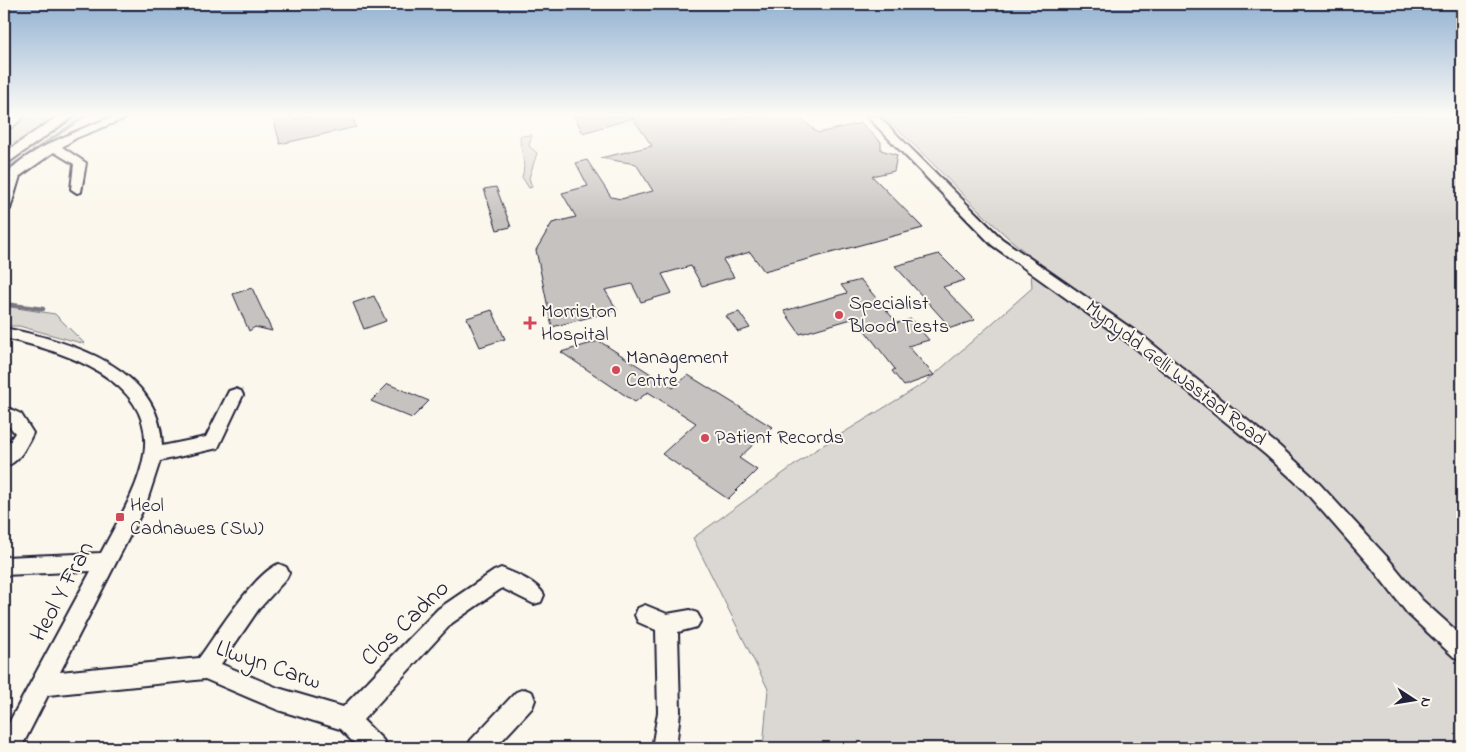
<svg xmlns="http://www.w3.org/2000/svg" width="1466" height="752" font-family="'Indie Flower',sans-serif">
	<rect width="100%" height="100%" fill="#fbf7ec"/>
	<filter id="ink" filterUnits="userSpaceOnUse"><feTurbulence type="fractalNoise" baseFrequency=".02" numOctaves="2"/><feDisplacementMap in="SourceGraphic" scale="10" xChannelSelector="R" yChannelSelector="G"/><feConvolveMatrix kernelMatrix="1 2 1 2 8 2 1 2 1" color-interpolation-filters="sRGB"/></filter>
	<g filter="url(#ink)">
		<g fill="#dbd8d3" stroke="#7e7d87">
			<path d="M31,116h28l-55,39v-22z"/>
			<path d="M883,116h579v632h-699l5,-59 -75,-151 124,-89 109,-67 106,-94 -2,-32c-53,-42 -96,-95 -147,-140z"/>
			<path d="M532,135l-3,11 8,7 -8,25 3,9 -3,1 -7,-11c5,-14 -2,-26 -2,-41z"/>
			<path d="M4,306l51,8 30,30 -66,-18h-15z"/>
		</g>
		<g fill="none" stroke-linecap="round" stroke-linejoin="round">
			<path stroke="#787681" stroke-width="3" d="M4,171l81,-55"/>
			<path stroke="#787681" stroke-width="4.5" d="M4,304l39,5"/>
		</g>
		<g fill="#c6c2c0" stroke="#22223b">
			<path d="M273,116h20l1,3 15,-3h43l4,11 -76,17z"/>
			<path d="M574,116h145l4,5 23,-5h52l20,17 43,-10 20,19v8l16,5 -3,16 -22,5 51,52 -159,43 -14,-19 -27,8 11,17 -32,9 -11,-20 -29,8 10,19 -31,9 -9,-18 -27,6 12,20 -65,17 -16,-77 16,-27 24,-6 -14,-24 26,-7 -12,-23 11,-3 24,37 10,2 32,-8 -17,-27 -36,-6 52,-12 -19,-28 -50,15z"/>
			<path d="M496,187l15,40 -14,3 -13,-41z"/>
			<path d="M939,254l26,26 -22,7 32,33 -24,8 -56,-62z"/>
			<path d="M861,280l36,43 14,-4 18,21 -21,6 26,29 -30,11 -12,-15 3,-2 -40,-51 -55,16 -16,-23 63,-18 -6,-8z"/>
			<path d="M252,288l20,43 -17,-4 -6,4 -16,-37z"/>
			<path d="M374,296l12,25 -22,8 -11,-26z"/>
			<path d="M492,310l13,29 -25,8 -13,-29z"/>
			<path d="M739,312l11,16 -12,4 -12,-16z"/>
			<path d="M599,341l74,47 15,-13 84,52 -33,31 18,12 -29,29 -66,-45 34,-31 -48,-31 -13,10 -74,-50z"/>
			<path d="M388,384l41,17 -17,17 -41,-17z"/>
		</g>
		<g fill="none" stroke-linecap="round" stroke-linejoin="round">
			<g stroke="#22223b" stroke-width="4">
				<g id="minor">
					<path d="M115,116h16l-55,22 -14,9 24,16 -5,29 -4,1 -6,-4 3,-25 -20,-12 -34,24 -10,33 -6,4c0,-13 -2,-27 4,-38 9,-22 85,-51 107,-59z"/>
					<path d="M867,116h11l124,123 143,99 133,107 36,33 72,78 36,44 40,36v24l-8,-3 -46,-43 -36,-46 -70,-80 -36,-33 -133,-109 -141,-101z"/>
					<path d="M4,328c64,13 157,38 158,118l44,-9 23,-46 6,-2 6,2 2,4 -25,53 -58,13 -14,43 -86,168 139,-14c17,-23 55,-85 80,-94l7,3 3,6 -3,6 -28,31 -37,54 57,24 65,19 95,-98 56,-38 7,-3c13,5 37,14 43,27l-3,7 -7,2 -32,-16 -50,35 -89,97 20,20 4,8h-28l-19,-19 -62,-19 -73,-31 -157,16 -27,53h-17v-16l87,-161 -87,4v-18l97,-4c16,-31 37,-63 43,-98 13,-76 -84,-105 -140,-117z"/>
					<path d="M4,406l17,8 12,19c-7,14 -13,29 -29,34v-18l11,-16 -11,-13z"/>
					<path d="M645,605l22,9 23,-4 7,3 4,7 -4,7 -19,5 2,80 -4,36h-24l6,-36 -2,-82 -18,-8 -3,-7 3,-7z"/>
					<path d="M524,689l8,3 3,8 -3,8 -37,40h-28l4,-8 45,-48z"/>
				</g>
			</g>
			<g stroke="#22223b" stroke-width="4">
				<path id="tertiary" d="M58,116h16l-65,46 -5,1v-10z"/>
			</g>
			<g stroke="#22223b" stroke-width="3">
				<path id="motorway" d="M4,116h21l-14,12 -7,2z"/>
			</g>
			<use href="#minor" fill="#fbf7ec" fill-rule="evenodd"/>
			<use href="#tertiary" fill="#fbf7ec" fill-rule="evenodd"/>
			<use href="#motorway" fill="#fbf7ec" fill-rule="evenodd"/>
		</g>
	</g>
	<linearGradient id="sky" x2="0" y2="1"><stop stop-color="#92b2d2"/><stop offset="0.52" stop-color="#fdfbf6"/><stop offset="1" stop-color="#fdfbf6" stop-opacity="0"/></linearGradient>
	<rect width="1466" height="221" fill="url(#sky)"/>
	<g fill="#d1495b" stroke="#fbf7ec" stroke-width="2">
		<circle cx="839" cy="315" r="5"/>
		<path d="M527.5 315.5h5v5h5v5h-5v5h-5v-5h-5v-5h5z"/>
		<circle cx="616" cy="370" r="5"/>
		<circle cx="705" cy="438" r="5"/>
		<rect x="115" y="512" width="10" height="10" rx="2.5"/>
	</g>
	<g text-anchor="middle" dominant-baseline="central" stroke-width="4" stroke-linejoin="round" paint-order="stroke">
		<g font-size="20" fill="#22223b" stroke="#fbf7ec" text-anchor="start">
			<text x="849" y="304">Specialist<tspan x="849" dy="23">Blood Tests</tspan></text>
			<text x="541" y="312">Morriston<tspan x="541" dy="23">Hospital</tspan></text>
			<text x="626" y="358">Management<tspan x="626" dy="23">Centre</tspan></text>
			<text x="715" y="438">Patient Records</text>
			<text x="130" y="506">Heol<tspan x="130" dy="23">Cadnawes (SW)</tspan></text>
		</g>
		<g font-size="20" fill="#22223b" stroke="#fbf7ec">
			<text transform="translate(1175 374) rotate(38)">Mynydd Gelli Wastad Road</text>
		</g>
		<g font-size="24" fill="#22223b" stroke="#fbf7ec">
			<text transform="translate(63 592) rotate(-62)">Heol Y Fran</text>
			<text transform="translate(406 624) rotate(-44)">Clos Cadno</text>
			<text transform="translate(268 666) rotate(19)">Llwyn Carw</text>
		</g>
	</g>
	<rect width="1466" height="752" fill="none" stroke="#fbf7ec" stroke-width="20"/>
	<rect x="10" y="10" width="1446" height="732" fill="none" stroke="#22223b" stroke-width="2" filter="url(#ink)"/>
	<g transform="translate(1414 700) rotate(102)" stroke="#fbf7ec" stroke-width="4" paint-order="stroke">
	<path d="M0-4L9 19L0 12L-9 19Z" fill="#22223b"/>
	<text y="-8" font-size="14" font-weight="bold" text-anchor="middle" fill="#22223b">N</text>
	</g>
</svg>
